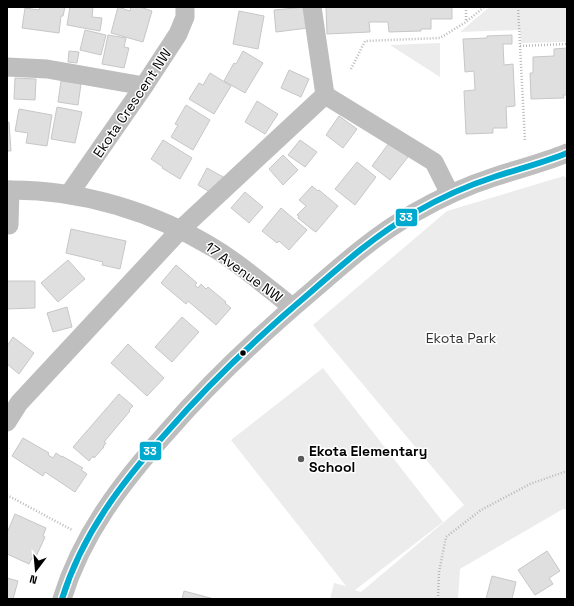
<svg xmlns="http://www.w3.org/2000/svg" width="574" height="606" font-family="'Space Grotesk',sans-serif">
	<rect width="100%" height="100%" fill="#fff"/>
	<g fill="#ececec">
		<path d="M516,7h51v35l-46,1 -1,-13 -60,2 28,-24z"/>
		<path d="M440,43v34l-50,-32z"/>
		<path d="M564,176l3,3v331l-4,-1 -103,60 -2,30h-128l4,-16 12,3 -115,-146 92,-72 120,154 -88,68 6,2 103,-87 -151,-180 134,-114z"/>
	</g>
	<g fill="#dfdfdf" stroke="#c7c7c7">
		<path d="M40,7h25l-2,9h-2l-2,17 -37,-5 3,-20 14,2z"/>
		<path d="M70,7h23l-1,10 10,1 -2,13 -33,-6z"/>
		<path d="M118,7l12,4 1,-4h9l12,4 -9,31 -32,-9z"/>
		<path d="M305,7l3,21 -32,4 -2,-22z"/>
		<path d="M326,7h126v12h-21v10h-10v2l-32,1 -1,-10h-19l1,10 -43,2z"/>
		<path d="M239,11l25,5 -6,33 -25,-5z"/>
		<path d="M85,30l21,5 -5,20 -21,-5z"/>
		<path d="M108,35l18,3 -2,9 5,1 -5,20 -22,-4z"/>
		<path d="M512,35v9h-9l1,21 9,-1 2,42 -9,1 1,21h-14v5l-27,1 -2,-43 11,-1 -1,-19 -9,1 -2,-33 24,-1v-2z"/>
		<path d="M567,48v47h-4l1,3 -33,1 -1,-26h3v-16l21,-1v-7z"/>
		<path d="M69,51l10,1 -2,11 -9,-1z"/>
		<path d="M243,51l20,12 -18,30 -21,-12 10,-18 2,1z"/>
		<path d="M289,70l20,9 -8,18 -20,-9z"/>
		<path d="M210,73l21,13 -17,28 -25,-15 10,-16 4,2z"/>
		<path d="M15,78l21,1 -1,21 -21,-1z"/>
		<path d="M61,81l20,3 -3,21 -20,-3z"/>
		<path d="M257,101l21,13 -13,20 -20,-12z"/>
		<path d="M186,105l24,15 -17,30 -22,-13 7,-12 -3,-1z"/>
		<path d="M57,107l25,5 -7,31 -24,-4z"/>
		<path d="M19,109l33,6 -5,31 -21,-3 2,-10 -13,-2z"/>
		<path d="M339,116l18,13 -14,19 -17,-13z"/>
		<path d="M9,122l2,29h-4v-28z"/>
		<path d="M392,139l19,14 -21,27 -18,-14z"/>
		<path d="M163,140l29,18 -12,21 -18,-11 1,-1 -12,-8z"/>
		<path d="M300,140l17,12 -12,15 -17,-12z"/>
		<path d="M283,155l15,15 -15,15 -14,-16z"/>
		<path d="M357,162l19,15 -21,28 -20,-16z"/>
		<path d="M207,168l18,10 -10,17 -17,-10z"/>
		<path d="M312,186l6,5 1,-1 19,16 -22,26 -2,-1 -16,-13 1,-2 -2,-1 9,-9 -7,-6z"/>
		<path d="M245,192l18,15 -14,16 -18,-15z"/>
		<path d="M281,208l26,22 -18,20 -10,-9 -2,2 -15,-12z"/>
		<path d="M71,229l55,12 -6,28 -18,-4 1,-3 -37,-9z"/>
		<path d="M68,260l17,19 -27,23 -17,-19z"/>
		<path d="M176,265l21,18 -2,2 3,3 3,-4 5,5 2,-2 18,15 -1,1 6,5 -15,17 -28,-24 -2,3 -25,-21z"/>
		<path d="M7,281h28v27l-28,1z"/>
		<path d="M67,307l5,20 -19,5 -6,-19z"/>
		<path d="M182,317l17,15 -27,30 -17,-15z"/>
		<path d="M13,337l21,16 -15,21 -12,-10v-18z"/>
		<path d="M128,344l36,34 -17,18 -36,-33z"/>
		<path d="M119,394l14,12 -4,4 1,1 -26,31 2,1 -3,4h1l-10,11 -1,-2 -4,5 -16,-14z"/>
		<path d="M23,438l26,15 -1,2 5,3 3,-5 6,4v-1l21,12 -2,2 6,4 -12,18 -30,-20 -2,4 -31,-20z"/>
		<path d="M15,514l31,14 -3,8 2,1 -10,22 -3,-1 -3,6 -22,-10v-21z"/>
		<path d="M547,551l13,20 -11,7 4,6 -18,11 -17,-25z"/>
		<path d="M492,576l24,6 -4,17h-26z"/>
		<path d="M7,578l11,3 -5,18h-6z"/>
		<path d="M184,591l30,8h-32z"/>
	</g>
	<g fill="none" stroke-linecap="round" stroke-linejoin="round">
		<g stroke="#b9b9b9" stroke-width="2.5" stroke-dasharray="1 2" stroke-linecap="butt">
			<path d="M466,7v15"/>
			<path d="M518,7l7,134"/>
			<path d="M520,46l47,-2"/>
			<path d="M351,69l14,-28 75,-3 26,-16 18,-15"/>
			<path d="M7,495l65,35"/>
			<path d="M438,599l1,-27 7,-35 35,-27 49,-26 37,-13"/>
		</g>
		<g stroke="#bebebe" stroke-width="19">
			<path d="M312,7l13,88"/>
			<path d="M7,67l40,2 97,17"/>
			<path d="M7,190c74,-1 148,22 210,60 27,17 51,38 75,57"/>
			<path d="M69,194l75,-108 34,-52 7,-17v-10"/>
			<path d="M9,225l1,-35"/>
			<path d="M7,422l12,-19 161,-173 145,-135 109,67 16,32"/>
			<path d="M62,599c20,-65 60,-117 105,-167 44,-51 93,-97 145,-141 32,-28 65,-57 102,-78 26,-15 52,-27 80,-36 24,-8 49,-14 73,-24"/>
		</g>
		<g stroke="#fff" stroke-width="9">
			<path id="bus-1" d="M62,599c20,-65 60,-117 105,-167 44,-51 93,-97 145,-141 32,-28 65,-57 102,-78 26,-15 52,-27 80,-36 24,-8 49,-14 73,-24"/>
		</g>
		<use href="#bus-1" stroke="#00a9ce" stroke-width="6"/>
	</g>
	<circle fill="#000" stroke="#fff" stroke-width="1.5" cx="243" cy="353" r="3.5"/>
	<circle fill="#595959" stroke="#fff" stroke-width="1.5" cx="301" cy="459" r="4"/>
	<g text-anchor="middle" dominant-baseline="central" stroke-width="3" stroke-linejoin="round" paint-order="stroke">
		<g font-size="14" fill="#000" stroke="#fff">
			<text transform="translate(132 103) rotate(-56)">Ekota Crescent NW</text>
			<text transform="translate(244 272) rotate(36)">17 Avenue NW</text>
		</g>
		<g font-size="14" fill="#333" stroke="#fff">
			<text x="461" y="338">Ekota Park</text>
		</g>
		<g font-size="14" font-weight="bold" fill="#000" stroke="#fff" text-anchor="start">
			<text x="309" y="451">Ekota Elementary<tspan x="309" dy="16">School</tspan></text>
		</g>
	</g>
	<g stroke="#fff" stroke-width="1.5">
		<rect x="395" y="208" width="23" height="19" rx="4" fill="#00a9ce"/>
		<rect x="139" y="441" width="23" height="20" rx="4" fill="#00a9ce"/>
	</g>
	<g font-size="11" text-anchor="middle" font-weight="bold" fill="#fff">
		<text x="406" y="221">33</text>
		<text x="150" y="455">33</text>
	</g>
	<rect width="574" height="606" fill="none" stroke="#000000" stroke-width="16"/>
	<g transform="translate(36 570) rotate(196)" stroke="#ffffff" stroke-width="3" paint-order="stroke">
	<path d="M0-3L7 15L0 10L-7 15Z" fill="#000000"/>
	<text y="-6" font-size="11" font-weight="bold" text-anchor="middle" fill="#000000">N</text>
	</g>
</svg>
